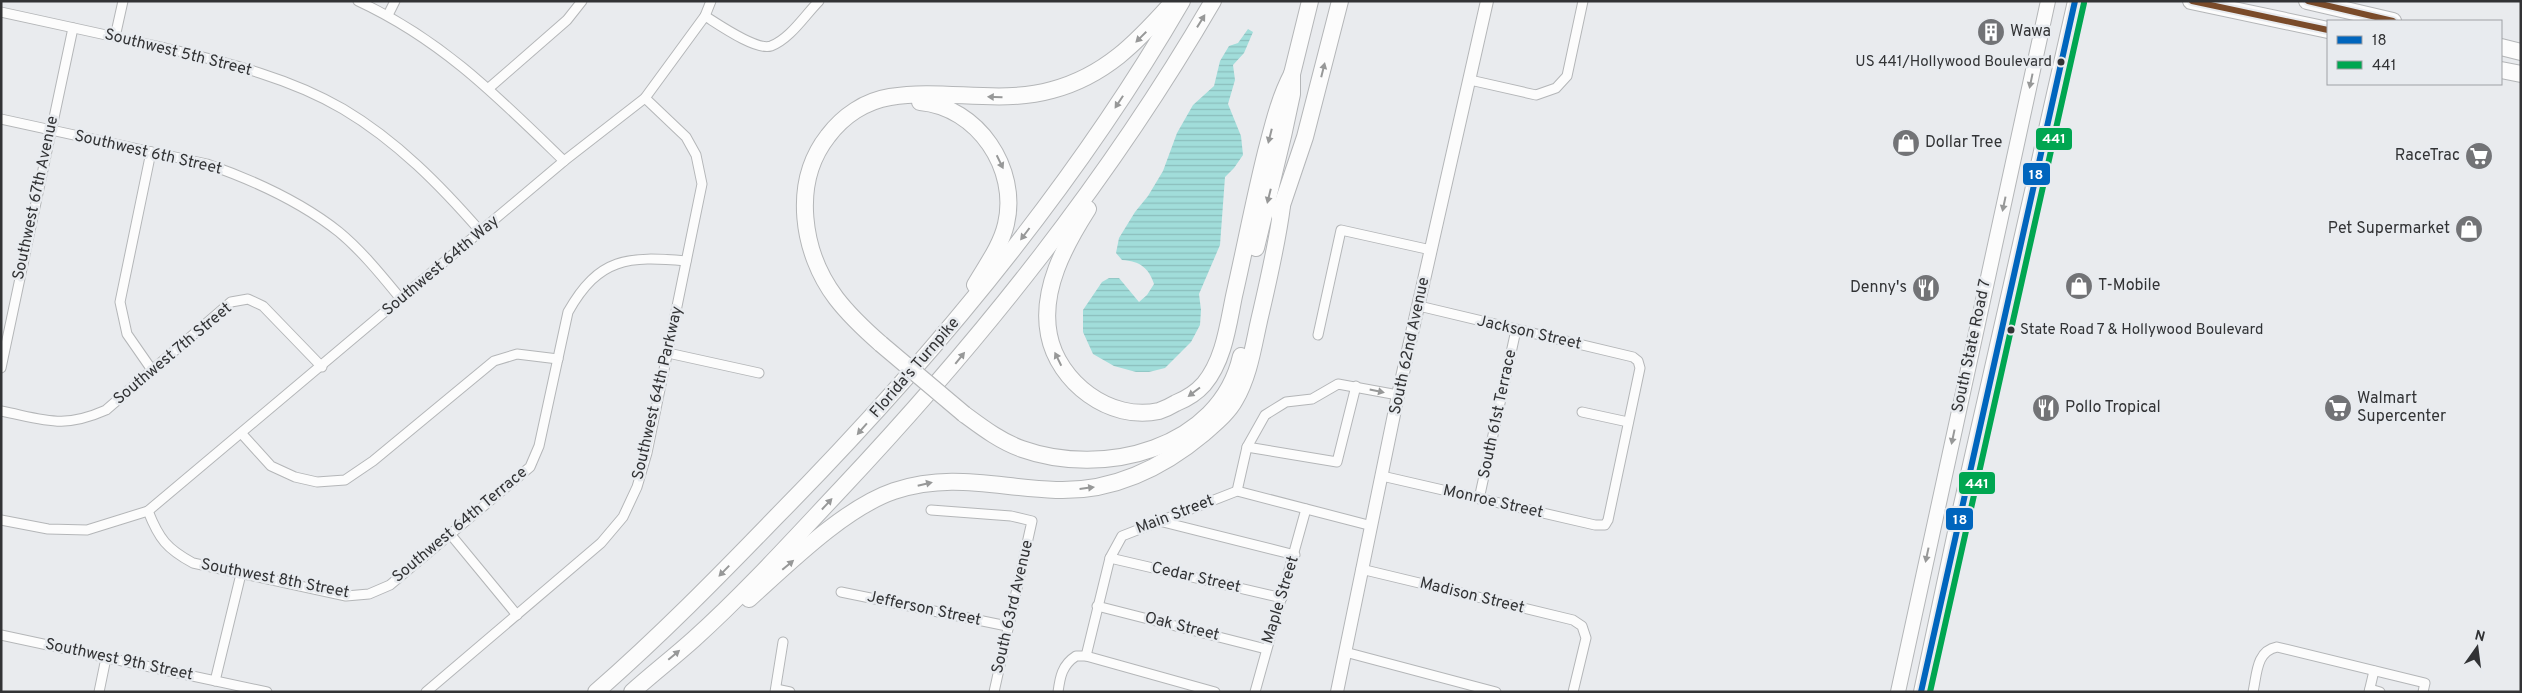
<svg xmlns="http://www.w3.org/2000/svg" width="2522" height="693" font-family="Overpass,sans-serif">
	<defs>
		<pattern id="water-rules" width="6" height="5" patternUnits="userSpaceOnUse" patternTransform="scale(1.25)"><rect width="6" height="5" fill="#a1ddda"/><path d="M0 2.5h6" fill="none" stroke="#8bbebc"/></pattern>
	</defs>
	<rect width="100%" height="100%" fill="#e9ebee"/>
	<path fill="url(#water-rules)" d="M1248,29l5,3 -9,21 -11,12 2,15 -7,24 13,32 2,19 -9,13 -9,9 -5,68 -21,49 2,16 -1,15 -9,17 -26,26 -16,4h-13l-22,-6 -21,-12 -10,-22v-22l19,-28 7,-4h10l20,24 8,-7 7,-11c-5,-16 -14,-23 -32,-24l-6,-7 3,-15 16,-26 13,-16 15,-25 14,-38 16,-28 21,-19 6,-25 9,-15 9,-3z"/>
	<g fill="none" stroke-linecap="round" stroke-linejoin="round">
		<g stroke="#b4b6b8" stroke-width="11">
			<g id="street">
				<path d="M358,1c84,39 140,96 206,160"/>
				<path d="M1,12c53,12 107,23 160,35 62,15 126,29 182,62 54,32 98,77 138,123"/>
				<path d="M388,15l7,-14"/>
				<path d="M705,16c13,8 51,35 66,30 19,-7 34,-31 48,-45"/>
				<path d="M115,37l8,-36"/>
				<path d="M1470,80l66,15 20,-7 11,-12 16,-75"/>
				<path d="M489,88l78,-68 15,-19"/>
				<path d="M1,119l206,45c46,16 93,37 132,68 23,19 43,44 62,67"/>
				<path d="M151,152l-31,150 7,32 25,36"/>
				<path d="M1318,335l23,-105 90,20"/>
				<path d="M668,353l91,20"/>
				<path d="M1,368l72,-340"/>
				<path d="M1,411c45,9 62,18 105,-1l125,-108 17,-3 15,7 59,61"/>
				<path d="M1582,412l46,10"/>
				<path d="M242,434l29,32 24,11 22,5 28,-2 28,-19 121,-100 23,-7 41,5"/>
				<path d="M1247,447l90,15 19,-76"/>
				<path d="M1382,476l213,49h10l3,-5 32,-152 -2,-7 -5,-4 -214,-51"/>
				<path d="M1237,491l10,-44 18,-32 21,-13 26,-3 26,-15 60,11"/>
				<path d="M1479,499l37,-169"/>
				<path d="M931,510l80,6 21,5 -38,171"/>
				<path d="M148,511l416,-350 81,-63 60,-82 6,-15"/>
				<path d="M1,520l47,9 39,1 61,-19c11,28 19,38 45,52l153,33 23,-2 21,-9 140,-118 9,-21 29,-134c31,-55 60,-56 118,-51"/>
				<path d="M1159,521l136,34"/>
				<path d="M451,535l66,80"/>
				<path d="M1110,558l172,40"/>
				<path d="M1361,569l212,51 9,6 4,12 -13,54"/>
				<path d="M841,592l166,34"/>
				<path d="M1097,606l169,43"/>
				<path d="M1,635l266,57"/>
				<path d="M1345,652l151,40"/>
				<path d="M1086,656l24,-98 12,-22 115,-45 135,35"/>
				<path d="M215,681l26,-107"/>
				<path d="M776,689l14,3"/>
				<path d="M2370,689l10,3"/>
				<path d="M99,692l7,-34"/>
				<path d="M426,692l175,-149 22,-26 14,-30 10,-34 55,-269 -6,-29 -10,-18 -41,-39"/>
				<path d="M775,692l8,-50"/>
				<path d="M1058,692c2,-15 4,-27 18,-36h10l129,36"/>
				<path d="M1255,692l51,-183"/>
				<path d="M2253,692c4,-18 3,-41 24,-45l148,36 -2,9"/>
				<path d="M2369,692l5,-21"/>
			</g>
		</g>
		<g stroke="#b4b6b8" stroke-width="14">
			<path id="secondary" d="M1337,692l61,-297 89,-394"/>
		</g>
		<g stroke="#b4b6b8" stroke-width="16">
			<g id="primary">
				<path d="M1898,692l150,-691"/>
				<path d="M1921,692l37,-174 117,-517"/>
			</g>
		</g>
		<g stroke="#b4b6b8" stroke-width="18">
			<g id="highway">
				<path d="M2191,1l137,29"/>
				<path d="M2307,1l86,20"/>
				<path d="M2501,47l20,5"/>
				<path d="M2501,70l20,4"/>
				<path d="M920,102c58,5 99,67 86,122 -5,22 -20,42 -31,61"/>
				<path d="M1088,209c-23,36 -48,81 -39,126 9,47 61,87 110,76 6,-2 12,-5 17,-8 10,-4 21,-11 28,-19 20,-24 24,-59 30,-88 11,-48 20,-96 32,-144 7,-27 13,-53 26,-78"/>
				<path d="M1279,214l26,-77 35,-136"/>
				<path d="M1256,248l27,-112 9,-42v-20l18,-73"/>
				<path d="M881,344c-16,-14 -32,-29 -45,-46 -34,-45 -45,-115 -8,-162 15,-20 37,-35 62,-39 54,-9 108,8 162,-7 53,-14 85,-48 120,-87"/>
				<path d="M964,414c19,14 36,27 58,35 81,29 198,0 219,-93"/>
				<path d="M749,599c39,-35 95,-91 145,-108 58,-19 104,-3 162,-1 57,2 105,-21 148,-57 10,-9 24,-20 31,-33 14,-24 18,-52 24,-79 9,-39 18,-76 23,-115"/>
				<path d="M596,692c63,-55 122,-115 180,-175 154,-156 296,-326 406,-516"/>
				<path d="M632,692c20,-18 42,-35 62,-53 52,-47 99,-99 147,-150 141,-150 268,-309 372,-488"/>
			</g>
		</g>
		<use href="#street" stroke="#fcfcfc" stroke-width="9"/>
		<use href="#secondary" stroke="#fcfcfc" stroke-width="12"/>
		<use href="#primary" stroke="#fcfcfc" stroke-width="14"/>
		<use href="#highway" stroke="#fcfcfc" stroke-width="16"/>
		<g stroke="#b4b6b8" stroke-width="18" stroke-linecap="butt">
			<path id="highway-bridge" d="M881,344l83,70"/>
		</g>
		<use href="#highway-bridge" stroke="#fcfcfc" stroke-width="16"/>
		<g stroke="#e8ebef" stroke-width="10">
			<path id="bus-1" d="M1921,692l154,-691"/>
		</g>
		<g stroke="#e8ebef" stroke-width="10">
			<path id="bus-2" d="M1930,692l154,-689"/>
		</g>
		<g stroke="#e8ebef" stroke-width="10">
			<g id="bus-3">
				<path d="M2192,1l136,29"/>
				<path d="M2308,1l85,20"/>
			</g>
		</g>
		<use href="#bus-1" stroke="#0065bd" stroke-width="6"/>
		<use href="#bus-2" stroke="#00a651" stroke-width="6"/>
		<use href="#bus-3" stroke="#7a4b2a" stroke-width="6"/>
	</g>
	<defs><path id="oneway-solid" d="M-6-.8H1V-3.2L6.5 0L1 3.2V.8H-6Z" transform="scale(1.25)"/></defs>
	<g fill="#979898">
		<use href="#oneway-solid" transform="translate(1201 21) rotate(-58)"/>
		<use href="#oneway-solid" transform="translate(1141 37) rotate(135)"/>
		<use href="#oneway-solid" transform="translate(1323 70) rotate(-76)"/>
		<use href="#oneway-solid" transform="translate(2031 81) rotate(102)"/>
		<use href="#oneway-solid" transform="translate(995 97) rotate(-178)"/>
		<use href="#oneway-solid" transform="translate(1119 102) rotate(123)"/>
		<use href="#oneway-solid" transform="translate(1270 136) rotate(104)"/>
		<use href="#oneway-solid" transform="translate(1000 162) rotate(64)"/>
		<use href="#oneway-solid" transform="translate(1269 196) rotate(104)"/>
		<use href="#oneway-solid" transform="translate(2004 204) rotate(102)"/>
		<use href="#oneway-solid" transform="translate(1025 234) rotate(127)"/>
		<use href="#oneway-solid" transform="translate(960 358) rotate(-51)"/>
		<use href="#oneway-solid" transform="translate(1058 359) rotate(-116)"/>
		<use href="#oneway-solid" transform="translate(1377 391) rotate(12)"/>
		<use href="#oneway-solid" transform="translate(1194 392) rotate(143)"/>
		<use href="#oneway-solid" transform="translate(862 429) rotate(131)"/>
		<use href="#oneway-solid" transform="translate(1953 437) rotate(102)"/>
		<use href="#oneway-solid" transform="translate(925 484) rotate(-13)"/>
		<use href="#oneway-solid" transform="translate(1087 488) rotate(-7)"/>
		<use href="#oneway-solid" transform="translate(827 504) rotate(-47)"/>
		<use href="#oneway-solid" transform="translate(1927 555) rotate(102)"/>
		<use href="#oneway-solid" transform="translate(788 565) rotate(-40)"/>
		<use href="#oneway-solid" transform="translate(724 571) rotate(134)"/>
		<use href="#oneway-solid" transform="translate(674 655) rotate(-40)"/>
	</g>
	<defs>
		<g id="building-disc" transform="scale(1.4375)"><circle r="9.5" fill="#727376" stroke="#e8ebef"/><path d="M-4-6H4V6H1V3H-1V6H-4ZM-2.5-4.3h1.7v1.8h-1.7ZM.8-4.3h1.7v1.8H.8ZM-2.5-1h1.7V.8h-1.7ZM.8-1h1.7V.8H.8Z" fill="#fff"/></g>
		<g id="shop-disc" transform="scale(1.4375)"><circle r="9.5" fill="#727376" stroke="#e8ebef"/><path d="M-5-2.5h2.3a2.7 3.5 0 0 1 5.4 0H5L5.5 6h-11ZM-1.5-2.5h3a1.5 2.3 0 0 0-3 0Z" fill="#fff"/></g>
		<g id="supermarket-disc" transform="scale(1.4375)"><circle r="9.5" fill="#727376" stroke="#e8ebef"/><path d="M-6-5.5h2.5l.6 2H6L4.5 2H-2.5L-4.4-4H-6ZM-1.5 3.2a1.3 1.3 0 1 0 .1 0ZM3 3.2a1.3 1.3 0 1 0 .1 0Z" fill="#fff"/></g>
		<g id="restaurant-disc" transform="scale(1.4375)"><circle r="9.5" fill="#727376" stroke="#e8ebef"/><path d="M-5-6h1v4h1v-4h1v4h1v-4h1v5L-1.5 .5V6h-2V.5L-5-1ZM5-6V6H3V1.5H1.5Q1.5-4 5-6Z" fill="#fff"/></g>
	</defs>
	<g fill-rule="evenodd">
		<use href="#building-disc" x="1991" y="32"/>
		<use href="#shop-disc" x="1906" y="143"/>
		<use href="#supermarket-disc" x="2479" y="156"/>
		<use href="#shop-disc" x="2469" y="229"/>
		<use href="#shop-disc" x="2079" y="286"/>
		<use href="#restaurant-disc" x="1926" y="288"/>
		<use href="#restaurant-disc" x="2046" y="408"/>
		<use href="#supermarket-disc" x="2338" y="408"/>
	</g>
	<g fill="#323335" stroke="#e8ebef" stroke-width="2">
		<circle cx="2061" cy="62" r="4.5"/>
		<circle cx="2011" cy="330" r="4.5"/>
	</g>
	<g text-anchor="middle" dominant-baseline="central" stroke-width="5" stroke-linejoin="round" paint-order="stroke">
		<g font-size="15" fill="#323335" stroke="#e8ebef" text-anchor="end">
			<text x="2052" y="62">US 441/Hollywood Boulevard</text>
			<text x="2020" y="330" text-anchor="start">State Road 7 &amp; Hollywood Boulevard</text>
		</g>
		<g font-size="16" fill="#323335" stroke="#e8ebef" text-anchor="start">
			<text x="2010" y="32">Wawa</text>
			<text x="1925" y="143">Dollar Tree</text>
			<text x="2460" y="156" text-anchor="end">RaceTrac</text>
			<text x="2450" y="229" text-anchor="end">Pet Supermarket</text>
			<text x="2098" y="286">T-Mobile</text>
			<text x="1907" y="288" text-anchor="end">Denny's</text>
			<text x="2357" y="399">Walmart<tspan x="2357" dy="18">Supercenter</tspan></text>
			<text x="2065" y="408">Pollo Tropical</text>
		</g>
		<g font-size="16" fill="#323335" stroke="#e8ebef">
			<text transform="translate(178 53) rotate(14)">Southwest 5th Street</text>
			<text transform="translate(148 153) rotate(13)">Southwest 6th Street</text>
			<text transform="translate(36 198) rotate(-78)">Southwest 67th Avenue</text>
			<text transform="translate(441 266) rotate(-40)">Southwest 64th Way</text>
			<text transform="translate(1529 333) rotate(13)">Jackson Street</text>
			<text transform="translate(1410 346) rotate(-78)">South 62nd Avenue</text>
			<text transform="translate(1972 346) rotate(-78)">South State Road 7</text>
			<text transform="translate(173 354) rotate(-40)">Southwest 7th Street</text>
			<text transform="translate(915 368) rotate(-49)">Florida's Turnpike</text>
			<text transform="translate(658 393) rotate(-77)">Southwest 64th Parkway</text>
			<text transform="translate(1498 414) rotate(-78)">South 61st Terrace</text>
			<text transform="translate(1493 502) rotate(13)">Monroe Street</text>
			<text transform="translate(1175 515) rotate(-21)">Main Street</text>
			<text transform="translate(460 525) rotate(-40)">Southwest 64th Terrace</text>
			<text transform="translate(1196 578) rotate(13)">Cedar Street</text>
			<text transform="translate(275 579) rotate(11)">Southwest 8th Street</text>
			<text transform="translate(1472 596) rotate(14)">Madison Street</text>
			<text transform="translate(1281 600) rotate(-73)">Maple Street</text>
			<text transform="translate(1013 607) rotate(-77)">South 63rd Avenue</text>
			<text transform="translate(924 609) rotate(12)">Jefferson Street</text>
			<text transform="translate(1182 627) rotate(14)">Oak Street</text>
			<text transform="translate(119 660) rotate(12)">Southwest 9th Street</text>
		</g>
	</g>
	<g stroke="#e8ebef" stroke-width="2">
		<rect x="2035" y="127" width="38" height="24" rx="5" fill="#00a651"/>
		<rect x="2022" y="162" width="29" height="24" rx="5" fill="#0065bd"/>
		<rect x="1958" y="471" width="38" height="24" rx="5" fill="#00a651"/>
		<rect x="1945" y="507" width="29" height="24" rx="5" fill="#0065bd"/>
	</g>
	<g font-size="14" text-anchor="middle" font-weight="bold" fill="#fff">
		<text x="2054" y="143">441</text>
		<text x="2036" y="179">18</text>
		<text x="1977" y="488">441</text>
		<text x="1960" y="524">18</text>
	</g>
	<rect width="2522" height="693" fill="none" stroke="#323335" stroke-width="5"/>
	<rect x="2327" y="20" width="175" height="65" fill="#e8ebef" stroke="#9fa1a5"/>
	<rect x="2337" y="36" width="25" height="8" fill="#0065bd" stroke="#9fa1a5"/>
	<text x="2372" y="45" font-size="15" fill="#323335">18</text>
	<rect x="2337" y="61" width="25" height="8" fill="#00a651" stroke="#9fa1a5"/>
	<text x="2372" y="70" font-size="15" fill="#323335">441</text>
	<g transform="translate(2477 648) rotate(14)" stroke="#e8ebef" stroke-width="4" paint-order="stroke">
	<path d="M0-4L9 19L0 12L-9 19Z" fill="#323335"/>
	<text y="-8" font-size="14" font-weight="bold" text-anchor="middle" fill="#323335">N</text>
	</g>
</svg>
